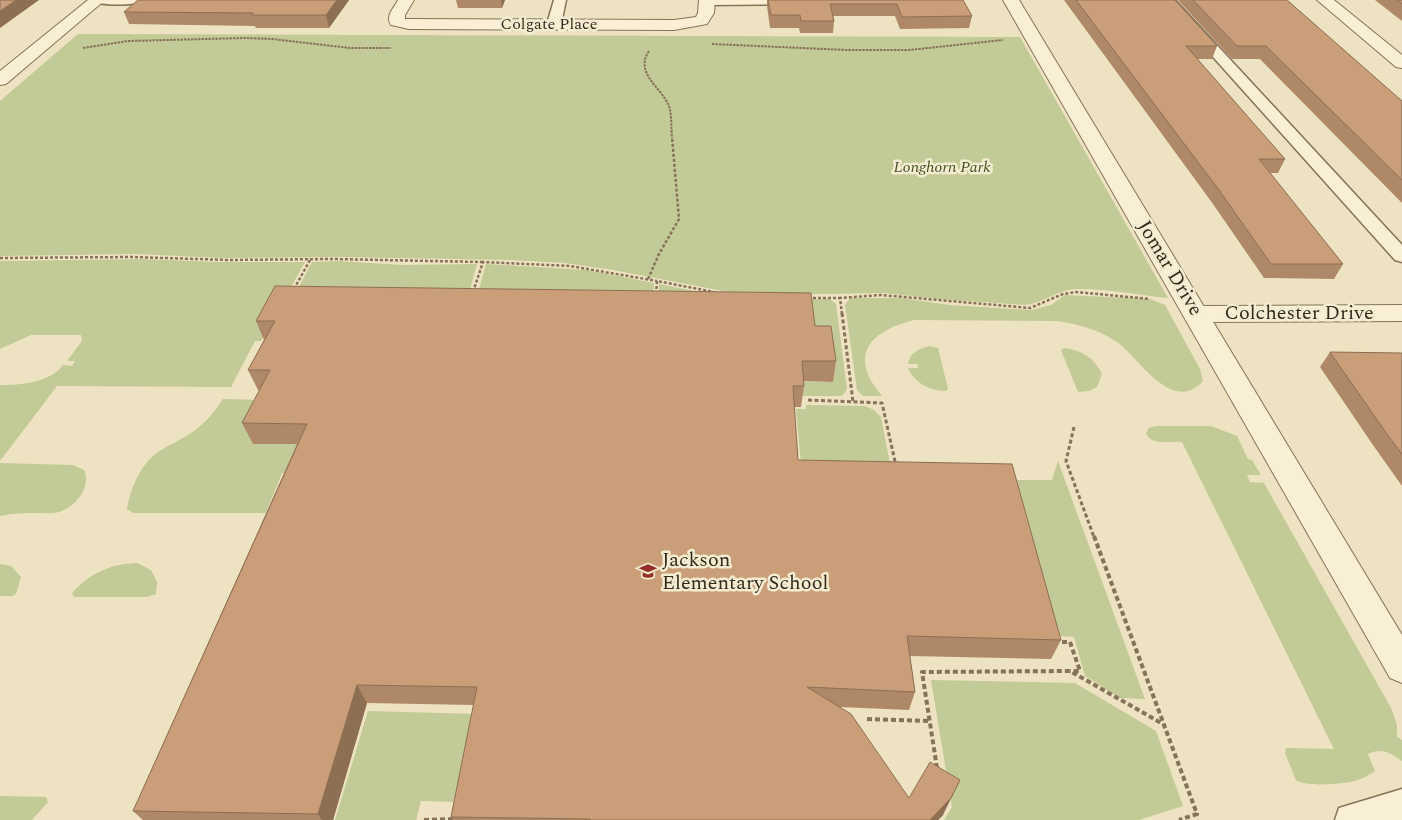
<svg xmlns="http://www.w3.org/2000/svg" width="1402" height="820" font-family="Spectral,serif">
	<rect width="100%" height="100%" fill="#ede2c1"/>
	<g fill="#c2ca96">
		<path d="M78,34l942,3 148,261c-30,-3 -62,-10 -93,-9 -18,1 -32,14 -50,16l-86,-6 -55,-6 -118,2 -43,-4 -110,-21 -48,-7 -55,-3 -171,-3 -117,1 -87,-4 -135,2v-155z"/>
		<path d="M142,259l73,3h90l-44,79h-6l-24,46 -174,-1 -57,75v-76c20,0 50,-2 63,-20l9,1 3,-5h-8l15,-20 -1,-6h-50l-31,14v-88z"/>
		<path d="M336,261l67,4 74,-1 -10,37 -178,5 23,-44z"/>
		<path d="M486,264l101,6 67,13 -1,24 -177,-7z"/>
		<path d="M659,284l46,9 59,7 66,-1 6,5 11,85 -5,7h-41l-13,-15 44,1 -174,-75z"/>
		<path d="M1065,295l85,4 15,6 35,64 3,12c-31,34 -63,-22 -86,-39 -18,-12 -39,-18 -60,-21l-143,-1c-44,11 -67,35 -32,76h-19l-6,-6 -12,-85 5,-7h50l50,7 82,5 19,-5z"/>
		<path d="M929,346l9,2 10,41 -2,2c-17,0 -31,-8 -38,-23h10l-1,-4h-9c2,-12 11,-15 21,-18z"/>
		<path d="M1064,348c18,2 30,10 38,26l-5,13 -8,4 -11,1 -17,-42z"/>
		<path d="M223,399l52,1 41,44 -12,28 -22,1 -16,40h-133l-6,-4c3,-19 12,-41 27,-54 9,-7 18,-11 27,-16 18,-9 31,-23 42,-40z"/>
		<path d="M806,405l59,1 9,4 7,7 9,47h-89l-5,-55h10z"/>
		<path d="M1156,426h55l26,10 11,23 4,1 9,15h-14l3,7 14,1 127,225 6,17v12l5,3v21c-11,-8 -21,-14 -34,-7l7,17c-7,5 -15,9 -25,11 -11,2 -46,5 -54,-2l-11,-27 1,-5 48,1 -152,-307c-11,-1 -32,4 -36,-9l3,-5z"/>
		<path d="M1058,461l87,238 -25,-1 -35,-22 -11,-39 -16,-1 -44,-156h38z"/>
		<path d="M0,463l73,2 11,5c8,17 -9,37 -25,42 -6,2 -14,1 -20,1 -13,0 -26,0 -39,3z"/>
		<path d="M137,563l14,7 6,12 -1,12 -9,3h-73l-2,-4c18,-20 38,-29 65,-30z"/>
		<path d="M0,564l11,2 10,11 -5,17 -4,2h-12z"/>
		<path d="M931,680l144,3 81,48 27,75 -44,14h-195l8,-13z"/>
		<path d="M368,711l109,3 -18,88 -38,-1 -5,19h-81z"/>
		<path d="M0,796l46,1 2,5 -16,18h-32z"/>
	</g>
	<g fill="none" stroke-linecap="round" stroke-linejoin="round">
		<g stroke="#867359" stroke-width="3">
			<g id="service">
				<path d="M91,0h54c-5,6 -49,6 -54,0z"/>
				<path d="M554,0h12l-5,24 -7,4 -7,-4z"/>
				<path d="M701,0h148l-6,4 -136,1 -4,-1z"/>
				<path d="M1162,0h13l227,245v17l-7,-2z"/>
				<path d="M1402,789v31h-67l4,-12z"/>
			</g>
		</g>
		<g stroke="#867359" stroke-width="2">
			<g id="minor">
				<path d="M88,0h17l-99,84 -6,1v-14z"/>
				<path d="M398,0h16l-9,15v4h4l265,1 22,-3 2,-4 1,-13h16l-1,13 -7,11 -33,6 -265,-1 -18,-4c-6,-9 3,-17 7,-25z"/>
				<path d="M1003,0h16l383,635v48l-12,-5z"/>
				<path d="M1317,0h17l68,55v13l-6,-1z"/>
			</g>
		</g>
		<g stroke="#867359" stroke-width="2">
			<path id="tertiary" d="M1402,305v16l-205,1 -9,-2 -3,-6 3,-6 9,-2z"/>
		</g>
		<g stroke="#867359" stroke-width="2" stroke-dasharray="2.5 1" stroke-linecap="butt">
			<path d="M712,44l135,6h62l94,-10"/>
			<path d="M83,48l45,-7 117,-3 27,1 78,9h41"/>
			<path d="M649,51c-15,22 12,36 20,55 3,9 2,23 3,32"/>
		</g>
		<g stroke="#867359" stroke-width="2.5" stroke-dasharray="3 2" stroke-linecap="butt">
			<path d="M0,258l132,-1 96,3 105,-1 150,3"/>
			<path d="M648,279l11,-25 20,-35 -7,-82"/>
			<path d="M294,289l16,-29"/>
			<path d="M473,292l10,-30 87,4 87,15"/>
			<path d="M656,294l1,-13 57,11"/>
			<path d="M808,298h32"/>
			<path d="M842,314l-2,-16 41,-3 149,13 33,-14 13,-2 74,7"/>
		</g>
		<g stroke="#867359" stroke-width="3" stroke-dasharray="4 2.5" stroke-linecap="butt">
			<path d="M842,313l11,89"/>
			<path d="M808,400l74,3 14,63"/>
			<path d="M1074,427l-8,34 28,76"/>
		</g>
		<g stroke="#867359" stroke-width="4" stroke-dasharray="5 3" stroke-linecap="butt">
			<path d="M1094,536l103,278 -18,6"/>
			<path d="M1062,642h8l10,29h-10"/>
			<path d="M867,719l63,2"/>
			<path d="M937,768l-15,-96 148,-1 93,53"/>
			<path d="M424,820l31,-1"/>
		</g>
		<use href="#service" fill="#f8efd4" fill-rule="evenodd"/>
		<use href="#minor" fill="#f8efd4" fill-rule="evenodd"/>
		<use href="#tertiary" fill="#f8efd4" fill-rule="evenodd"/>
	</g>
	<g fill="#ae8867">
		<path d="M138,0h211l-20,28h-73l-1,-2 -126,-2 -5,-12z"/>
		<path d="M456,0h49l-3,8h-44z"/>
		<path d="M767,0h196l9,16 -3,12 -69,1 -5,-13h-62l1,5 -1,12h-33l-1,-5h-29l-3,-22z"/>
		<path d="M1064,0h111l42,46 -5,13h-15l88,100 -7,14h-8l73,91 -9,15 -70,-1 -51,-74z"/>
		<path d="M1178,0h109l115,101v102l-142,-144h-28z"/>
		<path d="M1375,0h27v21z"/>
		<path d="M256,321l559,5 21,35 -3,21 -30,-1 1,5 -3,21h-7l4,53 263,180 -10,19 -141,-3 5,36 -6,18 -69,-3 69,91 34,17 -5,5h-485l-2,-3 23,-112 -107,-2 -34,117h-190l-10,-9 164,-367h-44l-11,-21 18,-33h-2l-10,-20 16,-30z"/>
		<path d="M1330,352l72,1v133l-29,-41 -53,-78z"/>
	</g>
	<g fill="#8d6f54">
		<path d="M16,0h23l-39,28v-17z"/>
		<path d="M337,0h12l-20,28 -3,-13z"/>
		<path d="M501,0h4l-3,8z"/>
		<path d="M357,685l10,18 -34,117h-11l-4,-6z"/>
		<path d="M960,780l-17,35 -5,5h-8z"/>
	</g>
	<g fill="#ca9e78" stroke="#8d6f54">
		<path d="M0,0h16l-16,11z"/>
		<path d="M138,0h199l-11,15h-74l1,-2 -129,-1z"/>
		<path d="M768,0h195l9,16 -70,1 -5,-13h-67l4,17h-33l-1,-6h-29z"/>
		<path d="M1076,0h99l42,46h-31l99,113h-26l84,105h-72l-52,-74z"/>
		<path d="M1193,0h94l115,101v79l-136,-134h-29z"/>
		<path d="M1397,0h5v4z"/>
		<path d="M275,286l536,7 4,33h16l5,35h-34l2,25h-11l5,74 214,4 49,176 -154,-4 8,56 -108,-5 44,27 58,84 21,-36 30,18 -9,18 -21,22h-340v-1l-139,-2 26,-130 -120,-2 -39,129 -185,-3 174,-387 -65,-1 28,-53h-22l27,-49h-19z"/>
		<path d="M1330,352l72,1v101l-18,-24z"/>
	</g>
	<defs>
		<g id="school-bare" transform="scale(1.35)"><path d="M0-5L7-2L0 1L-7-2ZM-4 1L0 2.5L4 1V4Q0 6-4 4Z" fill="#942e2b" stroke="#f4ecd1" stroke-width="2.5" paint-order="stroke"/></g>
	</defs>
	<g fill-rule="evenodd">
		<use href="#school-bare" x="648" y="571"/>
	</g>
	<g text-anchor="middle" dominant-baseline="central" stroke-width="5" stroke-linejoin="round" paint-order="stroke">
		<g font-size="16" fill="#362a1d" stroke="#f4ecd1">
			<text x="549" y="24">Colgate Place</text>
		</g>
		<g font-size="16" font-style="italic" fill="#445224" stroke="#f4ecd1">
			<text x="942" y="167">Longhorn Park</text>
		</g>
		<g font-size="20" fill="#362a1d" stroke="#f4ecd1">
			<text transform="translate(1170 268) rotate(59)">Jomar Drive</text>
			<text x="1299" y="313">Colchester Drive</text>
		</g>
		<g font-size="20" fill="#362a1d" stroke="#f4ecd1" text-anchor="start">
			<text x="662" y="560">Jackson<tspan x="662" dy="23">Elementary School</tspan></text>
		</g>
	</g>
</svg>
